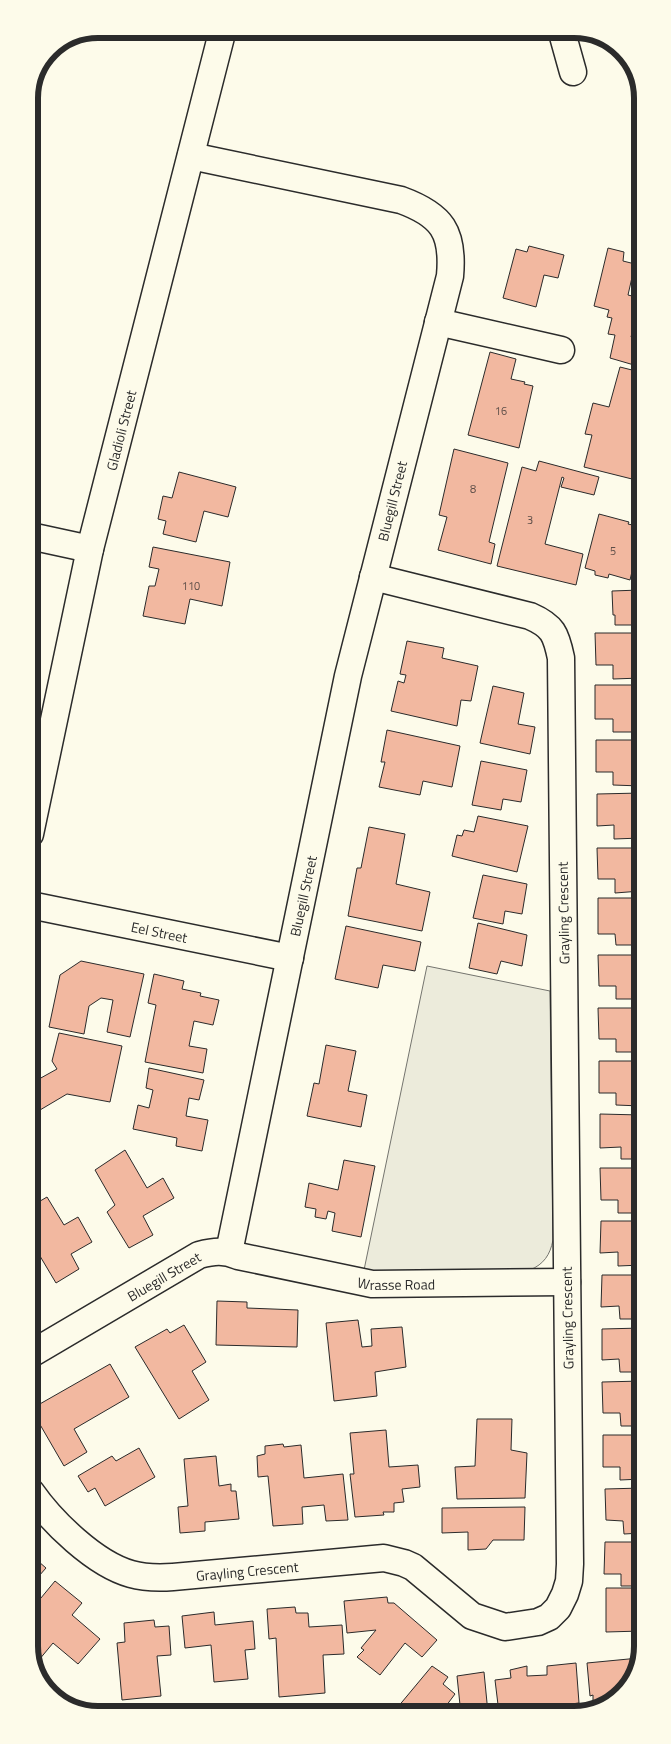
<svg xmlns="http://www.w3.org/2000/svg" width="671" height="1744" font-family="'Titillium Web',sans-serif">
	<rect width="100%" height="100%" fill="#fdfbea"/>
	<path fill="#ecebdb" stroke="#74746e" d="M427,966l123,25 3,249c-3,15 -9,24 -23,30l-153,3 -13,-3z"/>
	<g fill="#f2b8a0" stroke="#2b2b2b">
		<path d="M529,246l35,9 -6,23 -14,-3 -8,32 -33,-9 13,-49 11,3z"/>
		<path d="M608,248l16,4 -1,9 12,3 -7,31 12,3v6l-9,33 9,2 -6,26 -24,-7 5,-23 -7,-1 4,-16 -5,-1 2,-7 -15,-4z"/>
		<path d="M490,352l26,7 -5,20 14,3 -1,2 9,2 -14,62 -51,-13z"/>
		<path d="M620,367l20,5v109l-56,-14 8,-32 -7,-1 8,-31 16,4z"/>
		<path d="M454,449l54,14 -19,79 6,2 -4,20 -53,-14 9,-33 -8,-2z"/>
		<path d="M539,461l60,16 -5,18 -33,-8 3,-9 -2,-1 -17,67 38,10 -7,31 -79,-19 25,-99 14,4z"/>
		<path d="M179,472l57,15 -8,30 -24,-6 -8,31 -33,-8 3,-13 -8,-2 5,-23 9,2z"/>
		<path d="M599,514l30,8 -1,2 13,3v7l-11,46 -21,-6 -1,4 -13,-3v-4l-10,-3z"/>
		<path d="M153,547l77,15 -8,44 -32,-7 -5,25 -42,-8 6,-30h6l4,-17 -10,-2z"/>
		<path d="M640,590l1,35h-26v-10h-2l-1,-24z"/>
		<path d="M595,633h46v45l-28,1v-14h-17z"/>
		<path d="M407,641l37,7 -2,10 36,8 -7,35 -10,-1 -4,26 -66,-15 7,-30 6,2 2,-8 -6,-1z"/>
		<path d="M595,685h46v47h-28v-13h-18z"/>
		<path d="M493,686l31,7 -6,31 17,3 -5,27 -50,-11z"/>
		<path d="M387,730l73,16 -8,41 -29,-6 -3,14 -41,-8 6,-25h-4z"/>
		<path d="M596,740h45v46l-28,-1v-13h-17z"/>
		<path d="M481,761l46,9 -6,32 -18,-3 -2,11 -29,-5z"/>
		<path d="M641,793v45l-27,1v-14l-17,1v-32z"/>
		<path d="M478,816l50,10 -11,46 -65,-16 5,-21 5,1 2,-6 10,2z"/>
		<path d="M369,827l36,7 -9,50 34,8 -8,39 -74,-15 9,-48h4z"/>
		<path d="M597,848h44v43l-26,2v-14h-17z"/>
		<path d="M483,875l44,9 -5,30 -17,-3 -2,13 -30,-6z"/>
		<path d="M598,898h43v47h-25l-1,-11h-17z"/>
		<path d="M478,923l49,12 -5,31 -21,-5 -4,13 -28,-6z"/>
		<path d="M346,926l75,16 -6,29 -32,-6 -5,23 -43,-9z"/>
		<path d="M598,955h43v44h-25v-13h-17z"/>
		<path d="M81,961l63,13 -14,63 -23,-5 6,-32 -12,-2 -12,8 -5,28 -35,-7 11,-52z"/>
		<path d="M154,974l30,7 -2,8 19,4 -1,3 19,4 -6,25 -19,-4 -5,25 18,3 -4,24 -58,-11 11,-57 -8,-2z"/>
		<path d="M598,1008h43v44h-25v-13h-17z"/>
		<path d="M59,1033l63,13 -12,56 -43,-8 -27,16 -10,-15v-11l27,-15 -5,-8z"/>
		<path d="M326,1045l30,6 -8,40 19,4 -6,32 -54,-11 7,-33 5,1z"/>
		<path d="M599,1061h42v45l-25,-1v-12h-17z"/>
		<path d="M149,1068l55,12 -5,20 -10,-2 -3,18 22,4 -6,31 -26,-5 1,-8 -44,-9 5,-24 11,3 4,-18 -7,-2z"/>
		<path d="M600,1114l41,1v44h-20v-12l-21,1z"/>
		<path d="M125,1150l22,38 16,-10 11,20 -31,18 10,19 -24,13 -22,-36 8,-7 -20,-35z"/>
		<path d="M344,1160l31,6 -14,71 -29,-6 3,-18 -7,-2 -2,8 -11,-2 1,-8 -11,-2 4,-24 29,7z"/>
		<path d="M600,1168h42v45h-24v-13h-17z"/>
		<path d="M47,1197l17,28 14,-8 14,25 -21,12 8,15 -23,14 -25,-42 -1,-34z"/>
		<path d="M601,1221h41v44l-24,1v-14l-18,1z"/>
		<path d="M602,1275h40v44h-22l-1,-13 -18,1z"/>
		<path d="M217,1301l30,1v6l51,2 -1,37 -81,-2z"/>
		<path d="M358,1320l4,27 10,-1 -1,-17 31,-2 4,40 -31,5 2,24 -43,5 -8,-78z"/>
		<path d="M184,1325l22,37 -14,9 17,29 -30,19 -44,-72 32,-18 3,4z"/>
		<path d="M642,1328v44h-22l-1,-13 -17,1v-31z"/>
		<path d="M110,1364l19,33 -55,32 13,23 -23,14 -33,-57z"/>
		<path d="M642,1381v45h-21l-1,-13h-17l-1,-31z"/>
		<path d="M477,1419h35l-1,31 16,3 -2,45 -68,1 -2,-32 20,-1z"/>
		<path d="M386,1430l3,37 29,-2 2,22 -18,2 2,13 -10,1v9h-11l1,3 -29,2 -5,-43h4l-4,-41z"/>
		<path d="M603,1435h39v44l-22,1v-13h-17z"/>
		<path d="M283,1444l1,3 17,-2 3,33 39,-4 5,46 -22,1 -2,-16 -22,2 1,17 -30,2 -5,-50 -10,1 -1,-21 8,-2v-8z"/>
		<path d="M139,1448l16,29 -50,29 -10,-18 -7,4 -10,-16 34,-20 4,5z"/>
		<path d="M216,1456l3,30 12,-2v7h5l3,28 -34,3v9l-25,2 -2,-26 10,-1 -4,-47z"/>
		<path d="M642,1488v45l-18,1 -1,-13 -17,-1 -1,-31z"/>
		<path d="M525,1507l-1,33h-31l-7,9 -18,1v-18l-26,1v-25z"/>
		<path d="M605,1542h37v44h-21v-12h-17z"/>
		<path d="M31,1555l15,13 -15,17z"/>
		<path d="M55,1581l27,22 -10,12 28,24 -22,25 -25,-21 -19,23 -3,-2v-54z"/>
		<path d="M606,1588h36v43l-36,1z"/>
		<path d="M387,1597l1,6h6l43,37 -15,17 -17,-14 -25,32 -23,-18 7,-7 -3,-2 15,-18 -29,3 -3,-32z"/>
		<path d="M295,1607l1,6h12l1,14 33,-2 2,29 -21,1 2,38 -46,4 -3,-59 -7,1 -2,-30z"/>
		<path d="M214,1612l1,13 38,-4 2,28 -10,1 3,29 -34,3 -3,-37 -26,3 -3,-32z"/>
		<path d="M154,1620l1,7 14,-1 2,29 -14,1 4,40 -39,4 -5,-57 8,-1 -1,-19z"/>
		<path d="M639,1658l-11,30 -35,24v-17l-3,1 -3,-33z"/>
		<path d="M576,1663l3,40 -14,2 1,8h-67l-4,-33 16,-2 -1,-8 17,-4v10l20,-1v-9z"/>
		<path d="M432,1666l16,11 -5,7 12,10 -15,20h-48z"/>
		<path d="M484,1672l4,41h-24l-1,-8h-3l-3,-29z"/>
	</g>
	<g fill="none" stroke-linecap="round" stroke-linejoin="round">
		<g stroke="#2b2b2b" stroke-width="29">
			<g id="minor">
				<path d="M561,29l12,43"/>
				<path d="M191,156l210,44c41,15 53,32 49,76l-102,400 -119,576"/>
				<path d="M438,322l123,28"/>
				<path d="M30,536l60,13"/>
				<path id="s1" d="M30,834l60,-285 133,-520"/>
				<path id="s2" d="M30,905l260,53"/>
				<path id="s3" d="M31,1354l168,-99c15,-4 25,-5 39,1l134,28 195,-2"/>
				<path id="s4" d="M31,1492c21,30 64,72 100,82 14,4 28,4 42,3l211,-19 20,5 9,4 59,49 33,11 33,-5 11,-5 9,-9 7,-14 4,-13 1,-17 -9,-906c-5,-24 -8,-32 -31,-42l-157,-39"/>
			</g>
		</g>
		<use href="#minor" stroke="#fdfbea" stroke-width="26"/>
	</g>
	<g text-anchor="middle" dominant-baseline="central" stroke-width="4" stroke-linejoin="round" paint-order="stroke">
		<g font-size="11" fill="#5d4e48">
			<text x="501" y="411">16</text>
			<text x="473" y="489">8</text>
			<text x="530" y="520">3</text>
			<text x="613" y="551">5</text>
			<text x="191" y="586">110</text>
		</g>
		<g font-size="14" fill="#2b2b2b" stroke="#fdfbea">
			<text stroke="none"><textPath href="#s1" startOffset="414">Gladioli Street</textPath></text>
			<text transform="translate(392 501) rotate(-76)">Bluegill Street</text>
			<text transform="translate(303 896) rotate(-78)">Bluegill Street</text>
			<text transform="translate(563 913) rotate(-91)">Grayling Crescent</text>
			<text stroke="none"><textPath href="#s2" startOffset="132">Eel Street</textPath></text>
			<text stroke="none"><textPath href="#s3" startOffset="154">Bluegill Street</textPath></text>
			<text stroke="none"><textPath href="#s3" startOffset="396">Wrasse Road</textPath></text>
			<text transform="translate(567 1318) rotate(-91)">Grayling Crescent</text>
			<text stroke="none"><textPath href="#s4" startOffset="248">Grayling Crescent</textPath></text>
		</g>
	</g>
	<path d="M0 0H671V1744H0ZM98 38H574A60 60 0 0 1 634 98V1646A60 60 0 0 1 574 1706H98A60 60 0 0 1 38 1646V98A60 60 0 0 1 98 38Z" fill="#fdfbea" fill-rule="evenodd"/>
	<path fill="none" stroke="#2b2b2b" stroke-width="6" d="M98 38H574A60 60 0 0 1 634 98V1646A60 60 0 0 1 574 1706H98A60 60 0 0 1 38 1646V98A60 60 0 0 1 98 38Z"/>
</svg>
